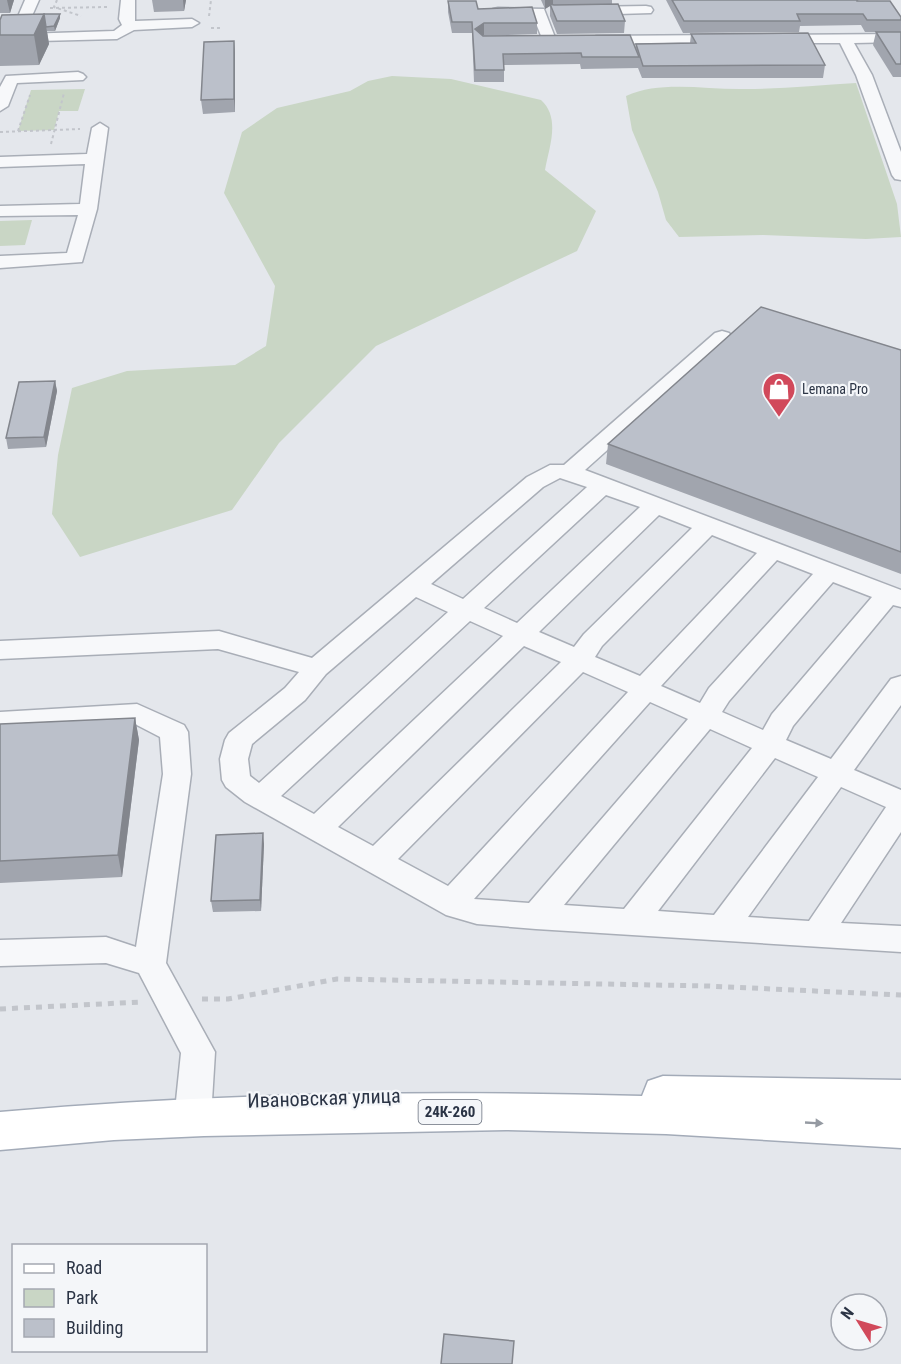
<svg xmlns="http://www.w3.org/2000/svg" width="901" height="1364" font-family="'Roboto Condensed',sans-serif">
	<rect width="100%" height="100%" fill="#e4e7ec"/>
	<g fill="#c9d6c5">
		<path d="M392,76l59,3 90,21c20,18 8,47 4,70l51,41 -19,40 -201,95 -97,97 -47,67 -152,47 -28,-43 6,-59 14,-67 55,-17 108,-6 31,-19 9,-60 -51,-93 18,-61 35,-24 73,-17 18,-10z"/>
		<path d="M856,83l41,121 4,33 -35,2 -103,-4 -84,2 -13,-17 -8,-28 -26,-62 -6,-34c35,-16 80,-6 119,-7 37,0 74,-4 111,-6z"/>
		<path d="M85,89l-7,22h-19l-5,19 -36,1 13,-41z"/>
		<path d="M32,220l-7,25 -25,1v-25z"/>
	</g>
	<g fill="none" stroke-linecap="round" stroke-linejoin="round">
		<g stroke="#a9aeb7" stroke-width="3">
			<g id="minor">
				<path d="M25,0h14l-15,34 90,-3 8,-6 -3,-6 2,-19h14v21l57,-2 7,4 -7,4 -58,3 -17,9 -117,3v-6l10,-1z"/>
				<path d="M646,6l5,1 2,3 -2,3 -67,2 -7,-4 7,-4z"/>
				<path d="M498,8l46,1 12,31 -2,3h-10l-11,-27 -40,-1 -2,-3 2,-3z"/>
				<path d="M901,34v8l-47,1 18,32 29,77v28l-6,-1 -3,-4 -36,-100 -16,-32h-67l-7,-4 7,-4z"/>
				<path d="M726,35l7,4 -2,3 -135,2 -7,-4 7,-4z"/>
				<path d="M78,72l5,2 3,3 -3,3 -66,3 -9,23 -8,5v-24l6,-11z"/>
				<path d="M100,123l8,5 -11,81 -15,53 -82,6v-12l67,-3 11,-38 -78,1v-10l80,-2 5,-40 -85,3v-10l87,-3 5,-26z"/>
				<path d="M722,331l7,2 3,4 -3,4 -144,129 316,120v17l-8,-2 -100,121 -7,14 45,19 60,-80 10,-3v29l-47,65 47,20v42l-60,91 60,3v26l-365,-23 -59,-5 -31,-9 -201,-113 -19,-15 -4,-7 -2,-21 5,-19 4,-7 56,-45 14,-16 -81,-23 -218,10v-18l219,-10 93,27 215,-181 23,-12h14l151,-132zM560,478l27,9 -124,112 -32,-15 112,-97zM606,495l34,12 -123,116 -33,-15zM659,515l33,13 -108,106 -10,13 -35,-15zM712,535l45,18 -117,123 -45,-19 7,-11zM777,560l36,14 -104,114 -9,15 -39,-17zM833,582l39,15 -100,117 -9,16 -41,-18 7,-11zM416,597l32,15 -189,171 -9,-7 -2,-17 4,-15 53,-44 21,-26zM470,621l33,15 -189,178 -33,-18zM524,646l37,16 -188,184 -35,-19zM583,672l45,20 -180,194 -50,-27zM650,702l38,17 -159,184 -55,-4zM710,729l42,19 -128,161 -60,-4zM775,758l43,19 -104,138 -56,-4zM841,787l45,20 -77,114 -61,-4z"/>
				<path d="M137,704l47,21 4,7 3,42 -25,189 49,89 -3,49 -6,11 -12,4 -12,-4 -6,-11 5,-48 -42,-80 -33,-10 -106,3v-26l106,-3 30,10 27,-173 -3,-37 -27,-14 -133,9v-20z"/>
			</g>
		</g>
		<g stroke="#a3abb8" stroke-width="3">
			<path id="major" d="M663,1076l238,4v68l-235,-14 -160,-4 -302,6 -90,4 -114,10v-38c213,-19 428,-22 642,-16l6,-15z"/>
		</g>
		<g stroke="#c2c5cb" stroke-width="2" stroke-dasharray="3 3" stroke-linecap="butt">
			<path d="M57,0l-3,7 27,9"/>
			<path d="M50,8l58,-1"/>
			<path d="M209,16l2,-16"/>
			<path d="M211,28h9"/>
			<path d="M18,131l12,-36"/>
			<path d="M0,132l80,-3"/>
			<path d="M51,144l13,-51"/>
		</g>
		<g stroke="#c2c5cb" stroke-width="5" stroke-dasharray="6 6" stroke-linecap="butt">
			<path d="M202,999h26l109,-20 371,7 193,9"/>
			<path d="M0,1009l141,-7"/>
		</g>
		<use href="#minor" fill="#f7f8fa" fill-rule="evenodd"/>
		<use href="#major" fill="#fff" fill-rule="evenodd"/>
	</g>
	<g fill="#a1a5ae">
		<path d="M0,0h14l-4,13h-10z"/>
		<path d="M152,0h34l-2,11 -30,1z"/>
		<path d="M541,0h71v4l13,17 -1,12 -67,1 -7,-18v-10l-5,3z"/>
		<path d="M666,0h191l44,17v15h-36l-4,-7 -61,1 -1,6 -116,1z"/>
		<path d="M448,1l89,22v11l-54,2 152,12 1,-4 54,-1 1,-9 134,31 -2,13h-181l-4,-10 -57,1 -1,-5 -76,1v17h-30l-2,-49h-20l-4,-21z"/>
		<path d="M60,18l-5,13h-8l2,13 -10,21 -39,1v-46z"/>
		<path d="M876,32h25v45h-8l-20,-32z"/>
		<path d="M234,41l1,12v59l-32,2 -2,-14z"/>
		<path d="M901,350v224l-295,-110 2,-20z"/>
		<path d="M55,381l2,10 -11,56 -38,2 -2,-11z"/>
		<path d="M135,718l4,22 -17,137 -122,6v-159z"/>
		<path d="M264,844l-3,67 -48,1 -2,-11z"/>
	</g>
	<g fill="#83868d">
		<path d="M7,0h7l-4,13z"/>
		<path d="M183,0h3l-2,11z"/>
		<path d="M545,0h8v5l-3,-1v2l-5,3z"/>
		<path d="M44,14l5,30 -10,21 -5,-30z"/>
		<path d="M60,14v4l-5,13 -1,-5z"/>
		<path d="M484,23v12l-9,5v-11z"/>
		<path d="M234,41l1,12v59l-1,-13z"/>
		<path d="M55,381l2,10 -11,56 -2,-10z"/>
		<path d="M135,718l4,22 -17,137 -4,-22z"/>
		<path d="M263,833l1,11 -3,67 -1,-11z"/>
	</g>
	<g fill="#bbc0ca" stroke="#83868d" stroke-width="1.5">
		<path d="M672,0h185v1h33l11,16v3h-34l-4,-6h-66l3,7h-116z"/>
		<path d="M448,1h28l2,8 54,-2 5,16h-53l-9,6 8,7 147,-1 9,22h-57l-1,-4 -78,1 1,16h-29l-3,-48h-20z"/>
		<path d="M550,4l4,1 64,-1 7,17h-68z"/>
		<path d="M44,14l-10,21h-34v-15l2,-5z"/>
		<path d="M44,14h16l-6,12 -8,1z"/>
		<path d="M876,32h25v32h-5z"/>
		<path d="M808,33l17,32 -182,1 -7,-22 60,-1 -5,-9z"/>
		<path d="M234,41v58l-33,1 3,-58z"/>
		<path d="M761,307l140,43v202l-293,-108z"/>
		<path d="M55,381l-11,56 -38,1 13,-56z"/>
		<path d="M135,718l-17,137 -118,6v-137z"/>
		<path d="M263,833l-3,67 -49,1 5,-66z"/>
		<path d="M444,1334l70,7 -2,23h-71z"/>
	</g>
	<defs><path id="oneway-solid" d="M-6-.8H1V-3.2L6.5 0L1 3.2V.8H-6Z" transform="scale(1.5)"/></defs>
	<use fill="#959aa2" href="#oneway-solid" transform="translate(814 1123) rotate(3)"/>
	<defs>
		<g id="shop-pin" transform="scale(1.725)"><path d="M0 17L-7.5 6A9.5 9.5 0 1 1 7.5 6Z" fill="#d1495b" stroke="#f4f6f9"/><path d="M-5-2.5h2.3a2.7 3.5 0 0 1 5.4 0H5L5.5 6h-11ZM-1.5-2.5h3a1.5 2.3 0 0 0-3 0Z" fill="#fff"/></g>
	</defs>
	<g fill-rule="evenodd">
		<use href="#shop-pin" x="779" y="389"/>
	</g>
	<g text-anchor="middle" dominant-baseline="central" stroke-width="4.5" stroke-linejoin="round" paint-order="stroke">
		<g font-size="14" fill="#2b3445" stroke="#f4f6f9" text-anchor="start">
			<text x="802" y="389">Lemana Pro</text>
		</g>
		<rect fill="#f4f6f9" stroke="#676e7b" stroke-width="1.5" x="418.5" y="1100" width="63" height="24" rx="4.5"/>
		<g font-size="15" font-weight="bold" fill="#2b3445">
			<text x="450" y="1112">24К-260</text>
		</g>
		<g font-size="20" fill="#2b3445" stroke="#f4f6f9">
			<text transform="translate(324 1098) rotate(-2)">Ивановская улица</text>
		</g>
	</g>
	<rect x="12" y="1244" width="195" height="108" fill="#f4f6f9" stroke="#a4a8b1" stroke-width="1.5"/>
	<rect x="24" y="1264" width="30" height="9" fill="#ffffff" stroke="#a4a8b1" stroke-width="1.5"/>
	<text x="66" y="1274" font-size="18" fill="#2b3445">Road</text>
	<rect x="24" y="1289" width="30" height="18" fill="#c9d6c5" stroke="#a4a8b1" stroke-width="1.5"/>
	<text x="66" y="1304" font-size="18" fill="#2b3445">Park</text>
	<rect x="24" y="1319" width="30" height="18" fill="#bbc0ca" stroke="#a4a8b1" stroke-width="1.5"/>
	<text x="66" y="1334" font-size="18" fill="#2b3445">Building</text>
	<g transform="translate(859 1322) rotate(307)"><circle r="28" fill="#f4f6f9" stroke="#a4a8b1" stroke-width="1.5"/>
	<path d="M0-4.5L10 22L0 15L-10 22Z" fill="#d1495b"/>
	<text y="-9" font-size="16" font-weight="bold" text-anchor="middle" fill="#2b3445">N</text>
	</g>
</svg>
